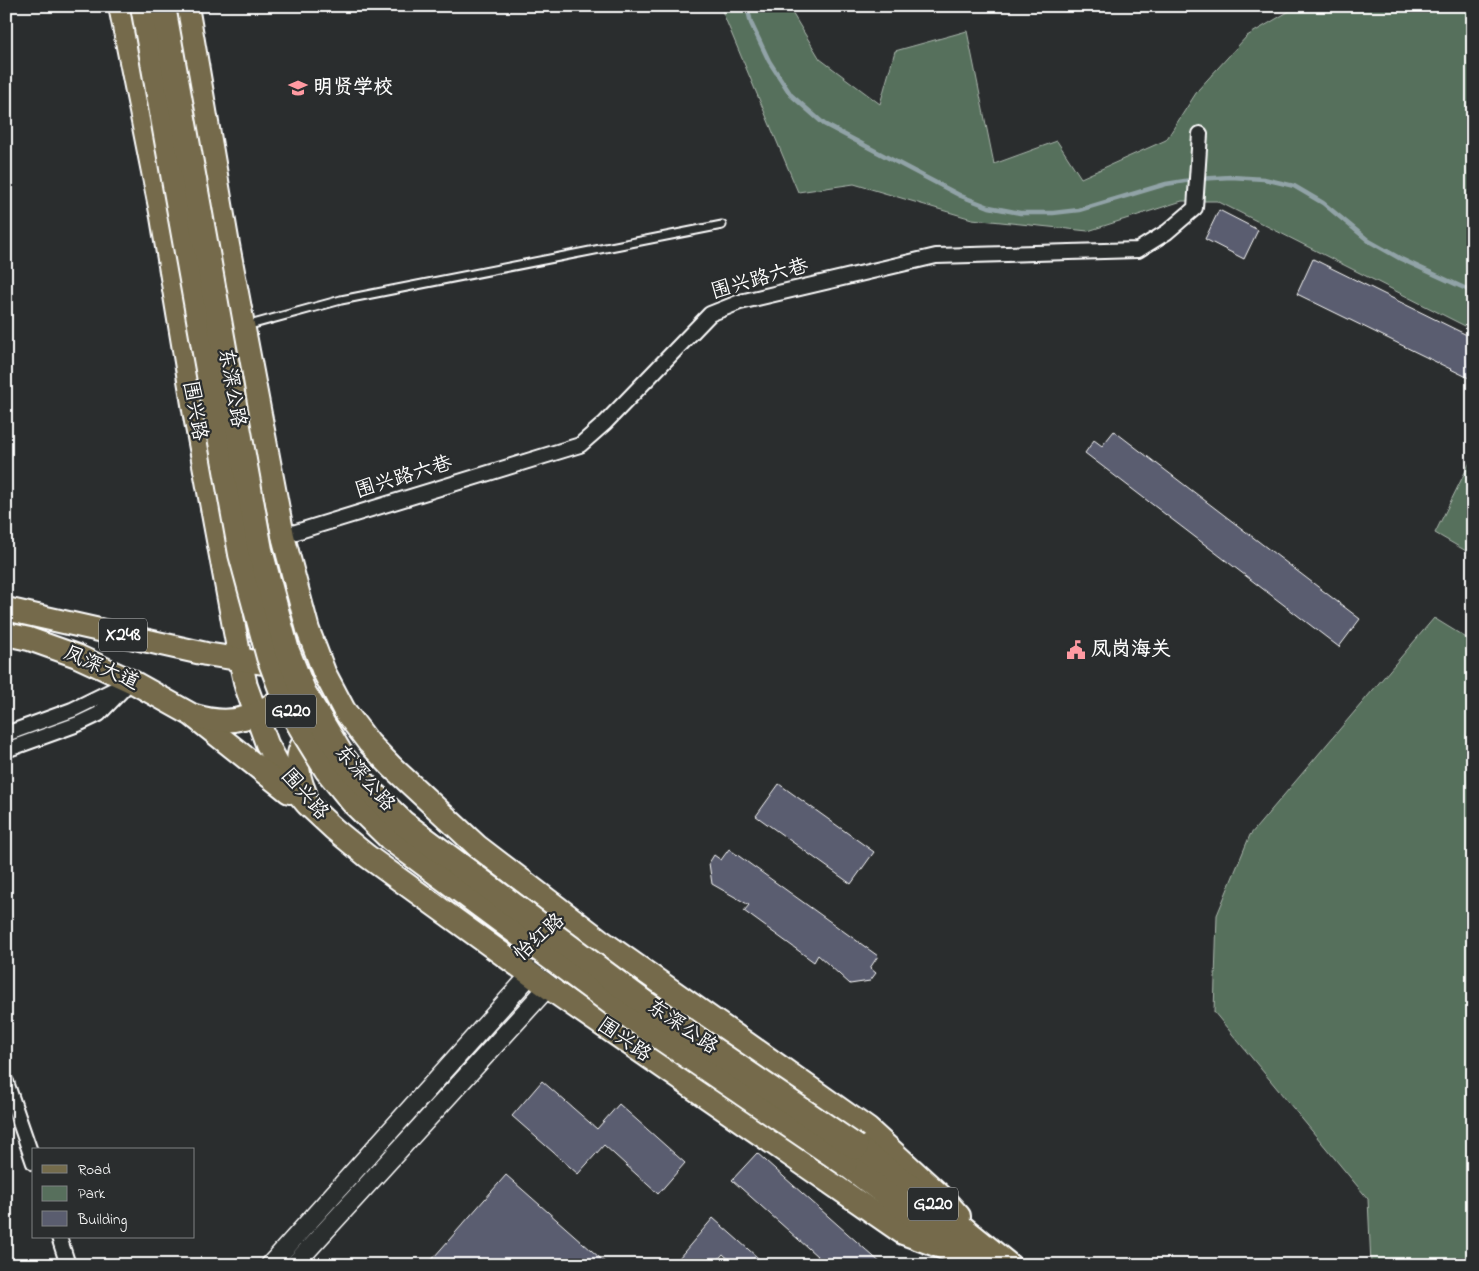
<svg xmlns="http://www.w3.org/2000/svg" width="1479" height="1271" font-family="'Indie Flower','LXGW WenKai TC',sans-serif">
	<rect width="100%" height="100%" fill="#2a2d2e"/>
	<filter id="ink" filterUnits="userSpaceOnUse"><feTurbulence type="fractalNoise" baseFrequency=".02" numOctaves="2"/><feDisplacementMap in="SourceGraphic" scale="10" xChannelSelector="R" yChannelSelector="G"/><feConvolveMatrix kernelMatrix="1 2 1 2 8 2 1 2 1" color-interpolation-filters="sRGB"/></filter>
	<g filter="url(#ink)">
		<g fill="#576f5c" stroke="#abb7ae">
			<path d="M720,6h68l32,53 60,45 15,-53 72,-20 27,133 63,-23 24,37 85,-38 32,-50 49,-54 51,-30h175v324l-256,-129h-35l-94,30 -116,-12 -118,-35 -56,8z"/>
			<path d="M1473,456v99l-38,-22z"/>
			<path d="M1434,618l39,24v623h-102l-3,-66 -154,-187 3,-97 33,-80z"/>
		</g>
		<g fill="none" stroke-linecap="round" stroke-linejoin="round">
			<path stroke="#91a3a7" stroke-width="4.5" d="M747,6l4,17 18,38 22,34 33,29 137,72 28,11 31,6h33l26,-3 87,-26 31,-5 34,-2 33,2 30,7 29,17 46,38 32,18 72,33"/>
		</g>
		<g fill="#5a5d6f" stroke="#fff">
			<path d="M1219,210l39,20 -14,29 -39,-20z"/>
			<path d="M1313,259l160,79v42l-176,-86z"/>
			<path d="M1114,431l246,188 -21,28 -254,-194 9,-13 8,6z"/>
			<path d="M779,784l95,68 -23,32 -95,-68z"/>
			<path d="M729,849l149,107 -8,12 6,5 -6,8 -20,3 -32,-29 -4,7 -70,-51 5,-6 -37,-21 -3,-21 5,-8 7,5z"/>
			<path d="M542,1081l55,48 22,-25 66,59 -27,31 -54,-49 -26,29 -66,-58z"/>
			<path d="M757,1153l126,112h-56l-95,-85z"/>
			<path d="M506,1175l102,90h-181z"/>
			<path d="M713,1218l53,47h-31l-12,-11 -10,11 -10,-7 -6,7h-24z"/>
		</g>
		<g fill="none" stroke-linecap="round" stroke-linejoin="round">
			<g stroke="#fff" stroke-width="11">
				<path id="service" d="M246,326l95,-26 381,-75"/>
			</g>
			<g stroke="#fff" stroke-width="18">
				<g id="minor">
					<path d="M283,536l297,-91 25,-22 105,-109 30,-12 196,-46 202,-6 29,-18 28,-24 5,-74"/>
					<path d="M6,734l66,-24 47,-23"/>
					<path d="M6,750l72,-26 21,-10 32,-33"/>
					<path d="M6,1082l28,81"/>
					<path d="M59,1237l9,28"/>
				</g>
			</g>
			<g stroke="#fff" stroke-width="21">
				<g id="tertiary">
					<path d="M270,1265l261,-291 52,-47"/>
					<path d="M294,1265l254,-278 18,-31"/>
				</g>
			</g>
			<g stroke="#fff" stroke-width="26">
				<g id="primary">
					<path d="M120,6l42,211 33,199 45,243 6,27 21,58 19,35 21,25 27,25 33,27 192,139 344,238 57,21"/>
					<path d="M187,6l41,239 55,291 25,94 16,42 20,38 25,33 23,24 85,79 123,94 268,189 73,67 18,20"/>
					<path d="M6,609l200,45 83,13"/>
					<path d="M6,634l23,5 48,17 54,25 61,34 97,77"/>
					<path d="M195,716c47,14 66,-5 104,-28"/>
					<path d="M305,793c-10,-23 -13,-53 17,-63"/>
				</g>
			</g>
			<g stroke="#fff" stroke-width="28">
				<g id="trunk">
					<path d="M856,1147l63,46 89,72"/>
					<path d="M845,1163l134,102"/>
				</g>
			</g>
			<use href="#service" stroke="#2a2d2e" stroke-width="7"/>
			<use href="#minor" stroke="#2a2d2e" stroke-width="14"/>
			<use href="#tertiary" stroke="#2a2d2e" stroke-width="18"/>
			<use href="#primary" stroke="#746b4b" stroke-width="22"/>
			<use href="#trunk" stroke="#746b4b" stroke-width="24"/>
			<g stroke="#fff" stroke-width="28" stroke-linecap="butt">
				<g id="trunk-bridge">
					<path d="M143,6l98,548 28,103 17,45 20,34 21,34 26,32 37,36 245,182 210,143"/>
					<path d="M163,6l97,544 27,101 17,42 39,65 24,30 36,35 243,181 210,143"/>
				</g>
			</g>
			<use href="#trunk-bridge" stroke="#746b4b" stroke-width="24"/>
		</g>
	</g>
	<defs>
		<g id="school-bare" transform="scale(1.5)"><path d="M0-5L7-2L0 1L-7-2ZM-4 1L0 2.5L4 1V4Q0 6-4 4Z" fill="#ff9aa2" stroke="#2a2d2e" stroke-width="2.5" paint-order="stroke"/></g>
		<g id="civic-bare" transform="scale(1.5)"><path d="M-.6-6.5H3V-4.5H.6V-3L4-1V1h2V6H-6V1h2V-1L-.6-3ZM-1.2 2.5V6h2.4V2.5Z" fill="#ff9aa2" stroke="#2a2d2e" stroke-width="2.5" paint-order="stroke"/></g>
	</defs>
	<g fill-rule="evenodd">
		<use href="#school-bare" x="298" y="88"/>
		<use href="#civic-bare" x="1076" y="650"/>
	</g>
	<g text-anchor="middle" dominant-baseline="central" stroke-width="4.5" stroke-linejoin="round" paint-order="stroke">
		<g fill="#2a2d2e" stroke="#bfc0c0" stroke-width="1">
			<rect x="99" y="618.5" width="48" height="33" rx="4"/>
			<rect x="266" y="694.5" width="50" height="33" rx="4"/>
			<rect x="908" y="1187.5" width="50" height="33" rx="4"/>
		</g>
		<g font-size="19" font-weight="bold" fill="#fff">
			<text x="123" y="635">X248</text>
			<text x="291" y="711">G220</text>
			<text x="933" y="1204">G220</text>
		</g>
		<g font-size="20" font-weight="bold" fill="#fff" stroke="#2a2d2e" text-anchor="start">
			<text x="313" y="88">明贤学校</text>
			<text x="1091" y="650">凤岗海关</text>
		</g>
		<g font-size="20" fill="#fff" stroke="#2a2d2e">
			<text transform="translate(760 280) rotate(-16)">围兴路六巷</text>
			<text transform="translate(231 388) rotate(80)">东深公路</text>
			<text transform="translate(194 411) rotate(80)">围兴路</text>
			<text transform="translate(404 478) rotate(-17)">围兴路六巷</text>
			<text transform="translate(101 669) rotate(24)">凤深大道</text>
			<text transform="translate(364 779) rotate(49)">东深公路</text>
			<text transform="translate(304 795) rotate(49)">围兴路</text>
			<text transform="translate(540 938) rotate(-42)">怡红路</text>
			<text transform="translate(682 1028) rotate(34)">东深公路</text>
			<text transform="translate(624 1041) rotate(35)">围兴路</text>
		</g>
	</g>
	<rect width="1479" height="1271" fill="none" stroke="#2a2d2e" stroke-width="25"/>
	<rect x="12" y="12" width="1454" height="1246" fill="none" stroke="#fff" stroke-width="2" filter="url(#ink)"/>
	<rect x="32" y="1148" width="162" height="90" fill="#2a2d2e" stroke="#7f8182"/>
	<rect x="42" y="1165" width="25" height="8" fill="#746b4b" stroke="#7f8182"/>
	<text x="78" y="1174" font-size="15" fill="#ffffff">Road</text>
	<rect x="42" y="1186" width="25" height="15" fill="#576f5c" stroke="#7f8182"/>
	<text x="78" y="1198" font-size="15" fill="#ffffff">Park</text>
	<rect x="42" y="1211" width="25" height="15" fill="#5a5d6f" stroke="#7f8182"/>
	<text x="78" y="1224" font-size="15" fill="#ffffff">Building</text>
</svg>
